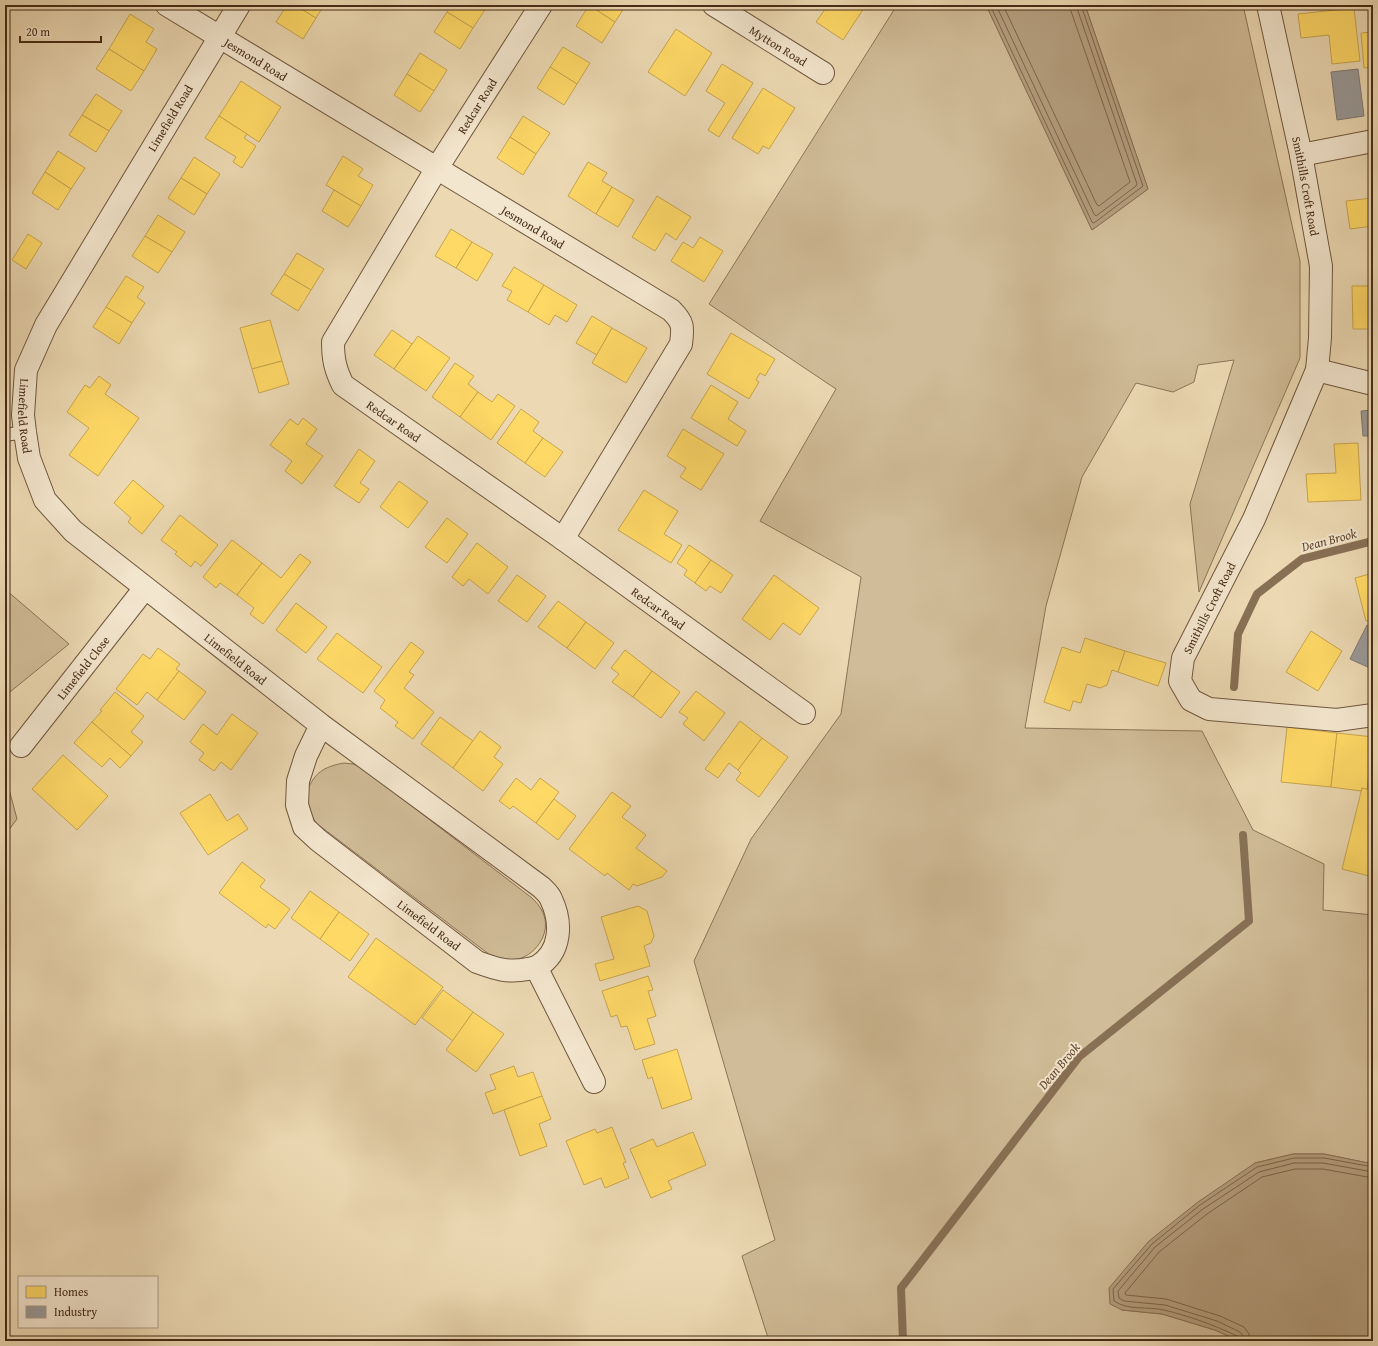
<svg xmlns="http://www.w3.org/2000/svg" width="1378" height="1346" font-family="'Gentium Book Plus',serif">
	<rect width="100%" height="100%" fill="#ecd9b3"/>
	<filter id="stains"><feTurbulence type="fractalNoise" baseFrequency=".005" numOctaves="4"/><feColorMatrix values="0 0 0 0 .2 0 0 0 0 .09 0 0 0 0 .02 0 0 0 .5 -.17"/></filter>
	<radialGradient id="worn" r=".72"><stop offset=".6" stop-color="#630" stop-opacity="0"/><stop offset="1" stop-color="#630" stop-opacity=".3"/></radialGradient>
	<g fill="#d0bc98" stroke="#8c7458">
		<path d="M897,5h89l106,225 56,-41 -63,-184h158l57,256v97l-101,234 -9,-88 44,-144 -36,5 -4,17 -21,10 -37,-9 -54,94 -36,129 -21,122 177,3 51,99 71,34 -1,46 50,5v249l-49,-10h-31l-38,9 -133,147 40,4 53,16 24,11h-470l-27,-85 33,-16 -81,-279 57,-122 90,-125 20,-137 -101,-56 76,-132 -127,-85z"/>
		<path d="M6,590l63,54 -64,52v-104z"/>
		<path d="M344,763l9,1 9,4 170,130c6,6 11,12 13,21 4,19 -14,41 -34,41 -7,0 -14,-3 -21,-5l-174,-132c-4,-7 -9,-15 -10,-24 0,-3 2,-8 3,-12 7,-16 18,-21 35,-24z"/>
		<path d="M5,774l12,45 -12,16z"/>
	</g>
	<g fill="#b49e7e" stroke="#887055">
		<path d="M986,5h99l63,184 -56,41z"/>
		<path d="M1293,1154h31l49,10v177h-134l-24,-11 -53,-16 -40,-4 -12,-6 -1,-16 40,-47 49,-39 57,-39z"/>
	</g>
	<g fill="#ffd966" stroke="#c8a54e">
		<path d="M5,5l8,1 -8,13z"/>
		<path d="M11,5h11l-3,5z"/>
		<path d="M287,5h8l21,13 -13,21 -27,-17z"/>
		<path d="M295,5h29l-8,13z"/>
		<path d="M451,5h31l4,3 -13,20 -26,-16z"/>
		<path d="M589,5l26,17 -13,21 -26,-17z"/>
		<path d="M589,5h37l-11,17z"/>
		<path d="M828,5h38l-23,35 -27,-18z"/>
		<path d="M1354,8l6,53 -28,3 -3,-29 -28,3 -3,-24z"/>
		<path d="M447,12l26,16 -13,21 -26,-17z"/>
		<path d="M130,14l24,15 -8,13 11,7 -13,22 -35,-22z"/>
		<path d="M676,29l36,24 -27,43 -37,-24z"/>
		<path d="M1373,32v35l-9,1 -3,-35z"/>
		<path d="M563,47l27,16 -13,21 -27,-17z"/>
		<path d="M109,49l35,22 -13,20 -35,-22z"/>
		<path d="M420,53l27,17 -13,21 -27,-17z"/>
		<path d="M722,64l31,19 -34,54 -11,-7 17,-27 -19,-12z"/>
		<path d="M550,67l27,17 -13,21 -27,-17z"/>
		<path d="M407,74l27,17 -14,21 -26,-17z"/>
		<path d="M241,81l40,26 -22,35 -40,-26z"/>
		<path d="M763,88l32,20 -26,41 -6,-3 -5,8 -26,-16z"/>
		<path d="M96,94l26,17 -13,20 -27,-16z"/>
		<path d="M82,115l27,16 -13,21 -27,-17z"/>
		<path d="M219,116l28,18 -3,4 12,8 -14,22 -9,-6 3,-5 -31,-19z"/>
		<path d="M523,116l27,17 -14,21 -26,-17z"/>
		<path d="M510,137l26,17 -13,21 -26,-17z"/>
		<path d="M58,151l27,17 -14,21 -26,-17z"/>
		<path d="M343,156l20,13 -5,7 15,9 -12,21 -35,-21z"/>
		<path d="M194,157l26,17 -13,20 -26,-16z"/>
		<path d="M588,162l19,11 -5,8 10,6 -16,27 -28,-18z"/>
		<path d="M45,172l26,17 -13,21 -26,-17z"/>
		<path d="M181,178l26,16 -13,21 -26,-17z"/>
		<path d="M612,187l22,13 -16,27 -22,-13z"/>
		<path d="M334,190l27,16 -13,21 -26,-16z"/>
		<path d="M657,196l34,21 -15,23 -10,-7 -11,18 -23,-14z"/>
		<path d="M1373,198v28l-23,3 -4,-28z"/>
		<path d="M158,215l27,17 -13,20 -27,-16z"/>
		<path d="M451,229l21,13 -16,26 -21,-12z"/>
		<path d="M28,234l14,9 -16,26 -14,-9z"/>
		<path d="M145,236l27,16 -14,21 -26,-17z"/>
		<path d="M700,237l23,14 -19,31 -33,-21 12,-19 10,6z"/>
		<path d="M472,242l21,12 -16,27 -21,-13z"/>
		<path d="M297,253l27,16 -13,21 -27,-16z"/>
		<path d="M514,267l30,18 -16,27 -21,-12 5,-9 -10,-5z"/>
		<path d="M284,274l27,16 -13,21 -27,-17z"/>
		<path d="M126,276l18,11 -7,10 8,6 -13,20 -26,-16z"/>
		<path d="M544,285l33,20 -10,17 -12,-7 -6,10 -21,-13z"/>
		<path d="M1352,286h21v43h-20z"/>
		<path d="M106,307l26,16 -13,21 -26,-17z"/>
		<path d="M592,316l20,12 -15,27 -21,-12z"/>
		<path d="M270,320l12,41 -30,8 -12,-41z"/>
		<path d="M612,328l35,20 -21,35 -34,-20z"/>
		<path d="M392,330l20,14 -18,25 -20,-14z"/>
		<path d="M731,333l44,26 -10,17 -5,-3 -4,7 3,2 -10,17 -42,-25z"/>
		<path d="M418,336l32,22 -24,33 -32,-22z"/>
		<path d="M282,361l7,23 -30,9 -7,-24z"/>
		<path d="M455,363l19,13 -6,8 10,8 -18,25 -28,-20z"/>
		<path d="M99,376l12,9 -6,9 34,24 -41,58 -29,-21 20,-27 -22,-16 18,-27 5,3z"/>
		<path d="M711,385l27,17 -10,17 18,12 -9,15 -46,-28z"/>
		<path d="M478,392l14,10 6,-8 17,12 -24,34 -31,-23z"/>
		<path d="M521,409l18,13 -6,9 10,7 -18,25 -28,-20z"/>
		<path d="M303,418l14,11 -11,15 17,12 -21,28 -17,-13 7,-10 -22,-16 20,-26 8,6z"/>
		<path d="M683,429l41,25 -23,36 -21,-13 6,-9 -19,-12z"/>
		<path d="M543,438l20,14 -18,25 -20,-14z"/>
		<path d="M1371,441h2v45z"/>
		<path d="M1358,443l3,57 -53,2 -2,-28 30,-1 -2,-29z"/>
		<path d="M359,449l16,12 -15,22 9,6 -10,14 -25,-17z"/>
		<path d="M133,480l31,26 -22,28 -14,-12 3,-4 -17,-15z"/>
		<path d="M399,481l29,21 -20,26 -28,-21z"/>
		<path d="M644,490l34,21 -14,23 18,11 -11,18 -53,-33z"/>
		<path d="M180,515l38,30 -17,21 -6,-5 -4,6 -16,-13 2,-2 -16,-12z"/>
		<path d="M447,518l21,16 -21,29 -22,-16z"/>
		<path d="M232,540l30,23 -25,32 -17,-12 -4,5 -13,-11z"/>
		<path d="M477,543l31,24 -20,27 -19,-15 -6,7 -11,-9z"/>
		<path d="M689,545l22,15 -16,23 -11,-8 3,-5 -10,-7z"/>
		<path d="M300,554l11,8 -48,62 -13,-10 4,-6 -17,-13 25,-32 19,15z"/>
		<path d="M711,560l22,15 -12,18 -11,-7 -4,5 -11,-8z"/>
		<path d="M1373,573v46l-7,2 -11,-43z"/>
		<path d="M517,575l29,21 -19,26 -29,-21z"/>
		<path d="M774,575l45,33 -19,27 -17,-12 -13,17 -28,-21z"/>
		<path d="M558,601l28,21 -19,26 -29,-21z"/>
		<path d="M296,603l31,24 -21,26 -30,-23z"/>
		<path d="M586,622l28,21 -19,26 -28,-21z"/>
		<path d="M1311,631l31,20 -24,40 -32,-19z"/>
		<path d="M337,633l45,34 -19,26 -46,-34z"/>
		<path d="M1085,638l40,13 -7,21 -6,-2 -5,15 -7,3 -13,-4 -6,19 -8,-2 -3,10 -26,-9 18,-55 18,6z"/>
		<path d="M411,642l13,10 -15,20 5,3 -10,13 30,24 -21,27 -18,-13 3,-4 -18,-14 5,-8 -11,-9z"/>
		<path d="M158,648l22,16 -4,5 3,2 -22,29 -10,-8 -10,13 -21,-16 27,-35 7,5z"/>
		<path d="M625,650l27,21 -19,26 -21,-15 7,-8 -8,-6z"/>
		<path d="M1125,651l41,12 -8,23 -40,-14z"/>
		<path d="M179,671l27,21 -22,28 -27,-20z"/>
		<path d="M652,671l28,21 -19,26 -28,-21z"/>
		<path d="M696,691l29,22 -21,28 -21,-17 5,-6 -9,-6z"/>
		<path d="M115,692l29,24 -13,16 12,10 -12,14 -39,-34 10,-11 -2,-1z"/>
		<path d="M232,714l26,19 -27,37 -10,-8 -7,9 -15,-11 5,-7 -14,-11 13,-18 14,11z"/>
		<path d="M440,717l33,24 -20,27 -32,-24z"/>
		<path d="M740,721l22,17 -24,32 -9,-7 -11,15 -13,-9z"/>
		<path d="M92,722l39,34 -11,12 -10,-10 -8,9 -28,-24z"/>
		<path d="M1287,727l50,6 -6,54 -50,-5z"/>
		<path d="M480,731l21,16 -7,10 9,7 -20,27 -30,-23z"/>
		<path d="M1337,733l36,4 -6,53 -5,-2 -1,3 -30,-4z"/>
		<path d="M762,738l26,19 -29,40 -23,-17 5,-7 -3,-3z"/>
		<path d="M63,755l45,41 -31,34 -45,-41z"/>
		<path d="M516,778l15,12 9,-12 19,14 -23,31 -23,-17 -3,3 -11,-8z"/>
		<path d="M1362,788l11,3v86l-31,-8z"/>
		<path d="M612,792l19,14 -9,11 24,18 -10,13 31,23 -5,6 -25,9 -4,-2 -4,6 -22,-17 -2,3 -36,-27z"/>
		<path d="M210,794l17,27 11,-7 10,15 -40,26 -28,-42z"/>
		<path d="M554,799l22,17 -18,24 -22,-17z"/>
		<path d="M242,862l23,18 -5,7 30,22 -15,20 -7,-5 -2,4 -47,-35z"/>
		<path d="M310,891l29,21 -19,27 -29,-21z"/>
		<path d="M638,906l9,5 7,25 -3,7 -7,3 6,20 -50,15 -5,-17 19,-5 -13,-42z"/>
		<path d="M339,912l30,22 -19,27 -30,-22z"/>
		<path d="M376,938l67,49 -28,38 -67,-48z"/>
		<path d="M648,976l5,14 -5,1 8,25 -9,3 8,25 -20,6 -8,-24 -6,1 -4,-12 -6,2 -9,-26z"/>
		<path d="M443,990l30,22 -20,29 -31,-23z"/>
		<path d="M473,1012l31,22 -28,38 -30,-22z"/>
		<path d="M677,1049l15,50 -30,10 -10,-32 -4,2 -6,-19z"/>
		<path d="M514,1066l4,11 15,-5 9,24 -49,18 -8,-21 11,-4 -6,-14z"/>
		<path d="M542,1096l9,23 -12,5 8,22 -27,10 -16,-46z"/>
		<path d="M612,1127l14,35 -3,1 6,15 -24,10 -4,-10 -17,7 -18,-44 29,-12 2,4z"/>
		<path d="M693,1132l13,33 -38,16 4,8 -21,9 -21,-49 23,-10 4,8z"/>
	</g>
	<g fill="#999" stroke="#807872">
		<path d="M1358,69l6,47 -27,4 -6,-48z"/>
		<path d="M1373,410v26h-10l-2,-25z"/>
		<path d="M1367,625l6,3v38l-1,3 -22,-10z"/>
	</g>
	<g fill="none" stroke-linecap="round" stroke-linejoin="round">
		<g stroke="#7e654a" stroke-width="1">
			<path d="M990,5l102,217 2,1 49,-37 -62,-181"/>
			<path d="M996,5l98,209 2,2 40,-30 1,-2 -61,-179"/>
			<path d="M1003,5l94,200 2,1 31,-24 -59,-171 -1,-6"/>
			<path d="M1239,1341l-2,-5c-23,-11 -48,-20 -73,-26 -17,-4 -35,1 -50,-9l-1,-12 39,-45 48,-39 57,-38 37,-9h30l49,9"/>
			<path d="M1244,1341l-1,-5 -3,-4 -23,-11 -52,-16 -41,-4 -5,-3 -1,-7 37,-44 48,-38 56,-37 35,-9h29l50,9"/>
			<path d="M1250,1341l-1,-7 -5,-7 -24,-11 -54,-17 -40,-4 -1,-2 34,-41 48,-38 55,-37 33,-8h28l50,9"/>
		</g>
		<g stroke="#887055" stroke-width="8">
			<path d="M1234,687l4,-53 19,-40 45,-35 71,-18"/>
			<path d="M903,1341l-2,-53 178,-231 170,-136 -6,-86"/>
		</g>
		<g stroke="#70573e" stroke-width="14">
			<path id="lane" d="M5,435l20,-3"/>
		</g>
		<g stroke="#70573e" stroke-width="24">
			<g id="street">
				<path id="s1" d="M167,5l504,305c13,13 12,17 10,34l-118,195"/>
				<path id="s2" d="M239,5l-193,320 -20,45 -3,45 2,17 4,26 16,42 28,31 248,194 220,162c3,3 8,7 10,12 11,23 11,53 -14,68 -2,1 -6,1 -9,2 -20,4 -32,0 -51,-7l-159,-122 -14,-13 -7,-22 1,-24 8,-25 15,-31"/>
				<path id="s3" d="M541,5l-104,163 -104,174c0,17 2,27 10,43l220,154 241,174"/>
				<path id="s4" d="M714,5l109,68"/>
				<path id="s5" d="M1268,5l33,150 20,111 -1,72 -3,32 -63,149 -71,139 -3,23 11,19 18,9 128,11 36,-5"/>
				<path d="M1301,155l72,-14"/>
				<path d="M1317,370l56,14"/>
				<path id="s6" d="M21,746l124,-158"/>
				<path d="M536,967l58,115"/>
			</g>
		</g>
		<use href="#lane" stroke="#f3e6ce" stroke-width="12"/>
		<use href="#street" stroke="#f3e6ce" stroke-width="22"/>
	</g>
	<g text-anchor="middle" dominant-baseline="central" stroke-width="4" stroke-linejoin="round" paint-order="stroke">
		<g font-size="12" fill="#472c17" stroke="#f3e6ce">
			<text stroke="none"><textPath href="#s4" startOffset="76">Mytton Road</textPath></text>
			<text stroke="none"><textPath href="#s1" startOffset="104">Jesmond Road</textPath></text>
			<text transform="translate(477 106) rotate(-58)">Redcar Road</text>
			<text transform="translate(170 118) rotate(-59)">Limefield Road</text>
			<text stroke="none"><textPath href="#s5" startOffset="185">Smithills Croft Road</textPath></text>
			<text stroke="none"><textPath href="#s1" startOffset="428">Jesmond Road</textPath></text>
			<text stroke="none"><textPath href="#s2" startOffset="469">Limefield Road</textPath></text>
			<text stroke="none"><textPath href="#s3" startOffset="503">Redcar Road</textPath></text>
			<text stroke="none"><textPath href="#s3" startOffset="827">Redcar Road</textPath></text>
			<text transform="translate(1209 608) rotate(-63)">Smithills Croft Road</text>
			<text stroke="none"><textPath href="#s2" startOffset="805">Limefield Road</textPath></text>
			<text stroke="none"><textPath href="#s6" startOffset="100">Limefield Close</textPath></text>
			<text transform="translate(429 925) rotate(37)">Limefield Road</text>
		</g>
		<g font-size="13" font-style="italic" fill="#624831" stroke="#f3e6ce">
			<text transform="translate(1329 540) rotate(-15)">Dean Brook</text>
			<text transform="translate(1059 1066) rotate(-50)">Dean Brook</text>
		</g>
	</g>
	<rect width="1378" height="1346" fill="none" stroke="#ecd9b3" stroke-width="20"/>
	<rect x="6" y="6" width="1366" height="1334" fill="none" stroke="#472c17" stroke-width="2"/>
	<rect x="10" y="10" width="1358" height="1326" fill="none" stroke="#472c17"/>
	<rect x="18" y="1276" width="140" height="52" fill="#f3e6ce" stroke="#ae9c85"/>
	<rect x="26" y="1286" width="20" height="12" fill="#ffd966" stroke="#ae9c85"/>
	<text x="54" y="1296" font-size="12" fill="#472c17">Homes</text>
	<rect x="26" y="1306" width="20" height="12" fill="#999999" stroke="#ae9c85"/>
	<text x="54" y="1316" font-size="12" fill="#472c17">Industry</text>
	<path d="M20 36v6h81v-6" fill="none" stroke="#472c17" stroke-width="2"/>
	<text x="26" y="36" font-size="12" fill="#472c17" stroke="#f3e6ce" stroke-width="3" paint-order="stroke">20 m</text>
	<rect width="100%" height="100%" filter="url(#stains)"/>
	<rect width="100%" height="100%" fill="url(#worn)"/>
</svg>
